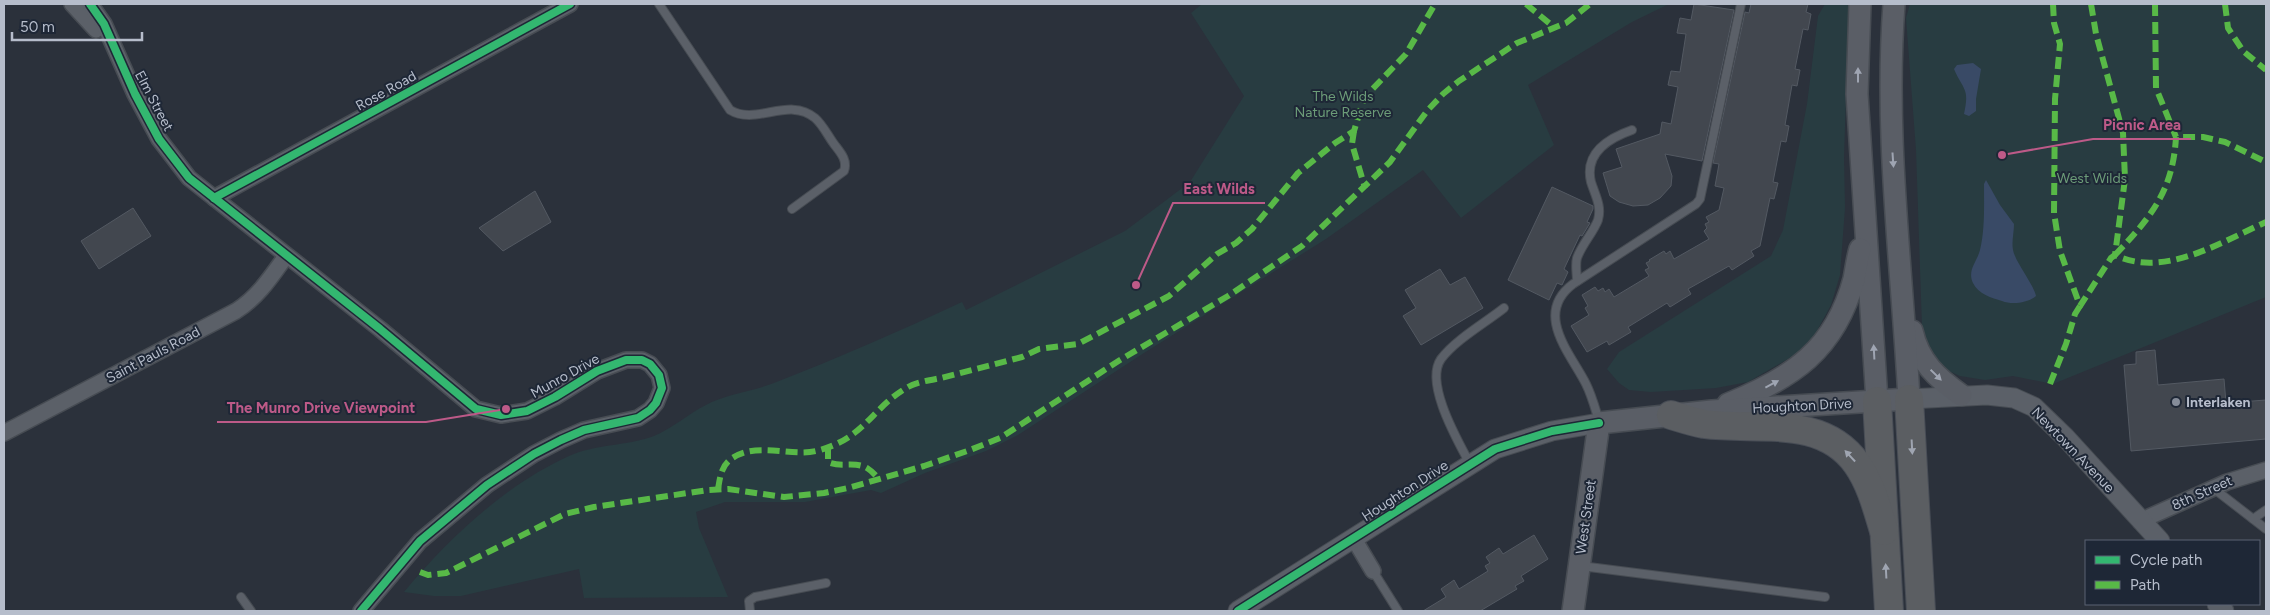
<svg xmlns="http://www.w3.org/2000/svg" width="2270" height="615" font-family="Figtree,sans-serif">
	<rect width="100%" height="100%" fill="#2b313b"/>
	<g fill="#283c41">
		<path d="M1202,4h467l-37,18 -104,63 26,60 -93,73 -38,-48 -97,69 -182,114 -126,82 -32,16 -61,22 -44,20 -10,-3 -66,12h-80l-29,10 3,16 29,69 -144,1 -5,-29 -118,27h-27l-30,-4c44,-53 101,-107 165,-136 27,-12 58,-10 85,-20 19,-8 34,-22 52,-31 17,-10 48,-14 68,-22 64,-25 126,-52 188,-81l4,8 159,-79 36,-27 29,-22 54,-86 -53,-83z"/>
		<path d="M1825,4h24l-5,153 1,51 -5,67 -9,30 -19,35 -17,15 -47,27 -32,6 -65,4 -22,-2 -10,-7 -12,-14 12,-17 152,-96 12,-26 24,-126 11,-88z"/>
		<path d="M1910,4h356v293l-213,87 -40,-8 -28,4 -25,-4 -25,-11 -13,-38 -6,-177 -10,-132z"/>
	</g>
	<g fill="#394a66">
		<path d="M1973,63l8,6 -5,30v12l-7,5 -5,-2c6,-26 -1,-24 -10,-45l3,-4z"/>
		<path d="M1986,180l14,25 14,19c0,11 -4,22 1,32 4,10 20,32 21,40 -8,7 -24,9 -34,5 -10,-3 -24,-7 -29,-18 -6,-13 4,-21 7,-33 5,-20 4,-45 4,-66z"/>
	</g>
	<g fill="#42474f" stroke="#535962">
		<path d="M1694,4l40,6 -32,151 -37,-7 7,22 -1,10 -11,12 -12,7 -15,1 -14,-4 -9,-6 -7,-23 19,-6 -6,-18 44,-15 2,-12 9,2 7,-37 -10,-2 3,-14 9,1 6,-38 -9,-1 3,-15 11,2z"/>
		<path d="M1751,4h57l-2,8 5,2 -3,16 -5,-1 -8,40 5,1 -3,16 -5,-1 -7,40 4,1 -3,16 -5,-1 -8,41 5,1 -4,16 -4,-1 -10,48 -9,5 3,5 -22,14 -3,-4 -41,23 3,5 -21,13 -3,-4 -39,24 3,5 -22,13 -2,-4 -20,11 -16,-26 18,-11 -4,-7 3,-2 -6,-11 13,-8 3,4 5,-3 2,4 4,-3 5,8 35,-21 -4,-6 4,-2 -3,-5 4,-2 -1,-1 15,-9 2,3 4,-3 4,8 35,-20 -5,-8 3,-3 -2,-4 4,-2 -3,-5 13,-7 5,-22 -9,-2 4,-22 -6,-1 32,-151 4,1z"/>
		<path d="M1552,187l41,19v3l-6,13 3,1 -8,13 -2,-1 -16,34 4,3 -6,13 -5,-2 -8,17 -41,-20z"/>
		<path d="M535,191l16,31 -48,29 -24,-23z"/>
		<path d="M133,208l18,28 -52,33 -18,-28z"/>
		<path d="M1440,269l10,16 15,-8 18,31 -62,37 -18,-29 13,-8 -11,-18z"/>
		<path d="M2155,350l3,35 66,-6 2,24 40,-3v39l-135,12 -7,-86 12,-1v-12z"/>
		<path d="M1534,535l14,24 -27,17 3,5 -9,5 2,3 -37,22h-57l23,-14 -5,-8 13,-9 5,9 29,-18 -3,-5 5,-3 -4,-6 13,-9 4,6z"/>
	</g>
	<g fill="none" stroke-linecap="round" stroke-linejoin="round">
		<g stroke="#474c53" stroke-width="10">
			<g id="service">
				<path d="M659,4l71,106c26,16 59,-14 85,8 8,7 13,18 19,26 6,8 14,16 10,27l-52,38"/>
				<path d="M1577,281c0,-7 -2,-16 0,-23 5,-14 16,-25 21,-38 4,-14 -3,-25 -7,-38 -7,-29 18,-44 41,-52"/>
				<path d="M1599,421c-4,-13 -7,-25 -13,-37 -15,-30 -53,-70 -13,-100l123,-80 4,-5 41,-195"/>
				<path d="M1470,464c-12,-23 -46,-81 -29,-105 14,-19 44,-36 63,-51"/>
				<path d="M2213,488l53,41"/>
				<path d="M2253,519l13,-9"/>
				<path d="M1581,566l244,31"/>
				<path d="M1373,571l25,40"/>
				<path d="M241,597l10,14"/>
				<path d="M750,611l-1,-10 6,-4 71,-14"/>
			</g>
		</g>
		<g stroke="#474c53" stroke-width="18">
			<g id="minor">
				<path d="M72,4l24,26"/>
				<path d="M90,4l14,20 31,70 24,45 30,39 191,151 96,80 25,6 26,-4 28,-14 42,-26 29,-11h16l8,4 9,11 3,13 -6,15 -6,7 -12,8 -54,12 -23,10 -27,14 -47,31 -67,56 -59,70"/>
				<path d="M214,198l356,-194"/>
				<path d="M4,433l232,-122c22,-14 35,-34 50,-55"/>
				<path d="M2140,521l87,-39 39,-12"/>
				<path d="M1354,539l19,32"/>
			</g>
		</g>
		<g stroke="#474c53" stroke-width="21">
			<g id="tertiary">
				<path d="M1909,399l78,-4 27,3 20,9 31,30 95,104"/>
				<path d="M2217,604l7,7"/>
				<path d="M1238,611l257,-162 57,-18 47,-8"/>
			</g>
		</g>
		<g stroke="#474c53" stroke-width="24">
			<g id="secondary">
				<path d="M1860,4l-3,90 20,307"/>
				<path d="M1912,331c7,31 25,47 49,64"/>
				<path d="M1728,404c64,-26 107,-54 126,-125 2,-10 3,-20 6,-30"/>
				<path d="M1573,611l26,-188 113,-12 197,-12c-7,-132 -25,-264 -15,-395"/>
			</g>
		</g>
		<g stroke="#484d56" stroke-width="30">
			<g id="motorway">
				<path d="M1909,399l12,212"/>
				<path d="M1877,401l12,210"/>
				<path d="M1671,415c10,3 22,7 33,9 52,7 118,-10 153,40 14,20 20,44 27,67"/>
			</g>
		</g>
		<use href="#service" stroke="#5b6068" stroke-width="8"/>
		<use href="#minor" stroke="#5b6068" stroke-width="15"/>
		<use href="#tertiary" stroke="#5b6068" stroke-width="19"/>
		<use href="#secondary" stroke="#5a5e66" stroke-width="21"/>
		<use href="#motorway" stroke="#5b5e62" stroke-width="28"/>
		<g stroke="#58b947" stroke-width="6" stroke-dasharray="12 6" stroke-linecap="butt">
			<path d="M1526,4l29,24"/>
			<path d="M2053,4l1,19 6,21 -5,55 -1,114 6,38 20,55 31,-48 4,-3c49,24 108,-14 151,-33"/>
			<path d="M2091,4l5,30 27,99 2,46 -10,76"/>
			<path d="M2155,4l1,84 20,49h27l22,5 41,20"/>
			<path d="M2225,4l3,24 15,23 23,19"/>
			<path d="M1354,131l-2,13 13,44"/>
			<path d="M2115,255c36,-38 58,-64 61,-118"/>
			<path d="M2050,384l16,-40 9,-30 5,-8"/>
			<path d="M828,447v15c13,6 27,-1 39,6 5,3 9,8 12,11"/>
			<path d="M718,489c2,-11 3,-23 13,-30 25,-18 58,-2 85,-8 49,-12 55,-43 92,-64 9,-5 23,-7 33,-9 27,-7 54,-14 81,-21l17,-8 39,-5 91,-48 48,-42 19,-11 16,-14 46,-56 37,-30 19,-12 10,-33 42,-44 29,-50"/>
			<path d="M420,572l8,3 18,-2 119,-59 29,-7 114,-17 20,-1 56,8 40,-4 24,-5 76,-22 46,-16 30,-12 120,-78 108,-64 74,-50 88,-84 37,-51 16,-17 16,-13 58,-38 49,-20 24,-19"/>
		</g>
		<g stroke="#1e2736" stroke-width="11">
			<g id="cycleway">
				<path d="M90,4l14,20 31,70 24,45 30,39 191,151 96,80 25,6 26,-4 28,-14 42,-26 29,-11h16l8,4 9,11 3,13 -6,15 -6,7 -12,8 -54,12 -23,10 -27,14 -47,31 -67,56 -59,70"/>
				<path d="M214,198l356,-194"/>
				<path d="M1238,611l257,-162 57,-18 47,-8"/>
			</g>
		</g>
		<use href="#cycleway" stroke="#33b770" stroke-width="8"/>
	</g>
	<defs><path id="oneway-solid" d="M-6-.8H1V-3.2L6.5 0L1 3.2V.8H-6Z" transform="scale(1.25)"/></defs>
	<g fill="#9fa5b2">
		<use href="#oneway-solid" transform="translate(1858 75) rotate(-90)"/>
		<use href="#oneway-solid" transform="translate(1893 160) rotate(86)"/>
		<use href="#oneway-solid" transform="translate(1874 352) rotate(-93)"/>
		<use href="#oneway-solid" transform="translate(1936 375) rotate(44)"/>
		<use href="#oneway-solid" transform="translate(1772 384) rotate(-28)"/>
	</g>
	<g fill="#9fa5b1">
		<use href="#oneway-solid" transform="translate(1912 447) rotate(87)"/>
		<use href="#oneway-solid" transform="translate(1850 456) rotate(-133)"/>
		<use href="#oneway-solid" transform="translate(1886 571) rotate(-93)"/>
	</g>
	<circle fill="#858c99" stroke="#1e2736" stroke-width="2" cx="2176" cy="402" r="5"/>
	<g text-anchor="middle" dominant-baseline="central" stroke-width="4" stroke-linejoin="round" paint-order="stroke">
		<g font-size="14" fill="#b6bdcb" stroke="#1e2736">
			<text transform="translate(386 91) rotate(-29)">Rose Road</text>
			<text transform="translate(154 101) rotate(62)">Elm Street</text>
			<text transform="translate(153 355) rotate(-28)">Saint Pauls Road</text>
			<text transform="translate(565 376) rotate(-29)">Munro Drive</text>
			<text transform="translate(1802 406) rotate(-3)">Houghton Drive</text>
			<text transform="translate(2073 450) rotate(46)">Newtown Avenue</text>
			<text transform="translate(1405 491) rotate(-33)">Houghton Drive</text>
			<text transform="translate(2202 493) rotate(-24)">8th Street</text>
			<text transform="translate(1586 517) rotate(-82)">West Street</text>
		</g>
		<g font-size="14" fill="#6c9c78" stroke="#1e2736">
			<text x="1343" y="96">The Wilds<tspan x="1343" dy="16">Nature Reserve</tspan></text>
			<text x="2092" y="178">West Wilds</text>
		</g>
		<g font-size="14" font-weight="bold" fill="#b6bdcb" stroke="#1e2736" text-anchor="start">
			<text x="2186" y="402">Interlaken</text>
		</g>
	</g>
	<path fill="none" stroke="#bd5a88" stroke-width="2" d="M2002 155L2093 139H2191M1136 285L1173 203H1265M506 409L426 422H217"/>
	<g fill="#bd5a88" stroke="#1e2736" stroke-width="2">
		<circle cx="2002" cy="155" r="5"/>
		<circle cx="1136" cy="285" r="5"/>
		<circle cx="506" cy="409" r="5"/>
	</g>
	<g font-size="15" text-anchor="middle" font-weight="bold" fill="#bd5a88" stroke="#1e2736" stroke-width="4" stroke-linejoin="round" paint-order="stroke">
		<text x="2142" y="130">Picnic Area</text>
		<text x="1219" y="194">East Wilds</text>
		<text x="321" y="413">The Munro Drive Viewpoint</text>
	</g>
	<rect width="2270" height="615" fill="none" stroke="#b6bdcb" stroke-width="10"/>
	<rect x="2085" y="540" width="175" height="65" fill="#1e2736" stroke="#5b6372"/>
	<rect x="2095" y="556" width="25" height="8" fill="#33b770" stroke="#5b6372"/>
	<text x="2130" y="565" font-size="15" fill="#b6bdcb">Cycle path</text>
	<rect x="2095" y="581" width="25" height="8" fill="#58b947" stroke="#5b6372"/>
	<text x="2130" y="590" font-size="15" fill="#b6bdcb">Path</text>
	<path d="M12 32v8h130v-8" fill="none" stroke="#b6bdcb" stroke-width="2.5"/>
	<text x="20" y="32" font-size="15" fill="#b6bdcb" stroke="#1e2736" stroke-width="4" paint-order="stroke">50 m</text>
</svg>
